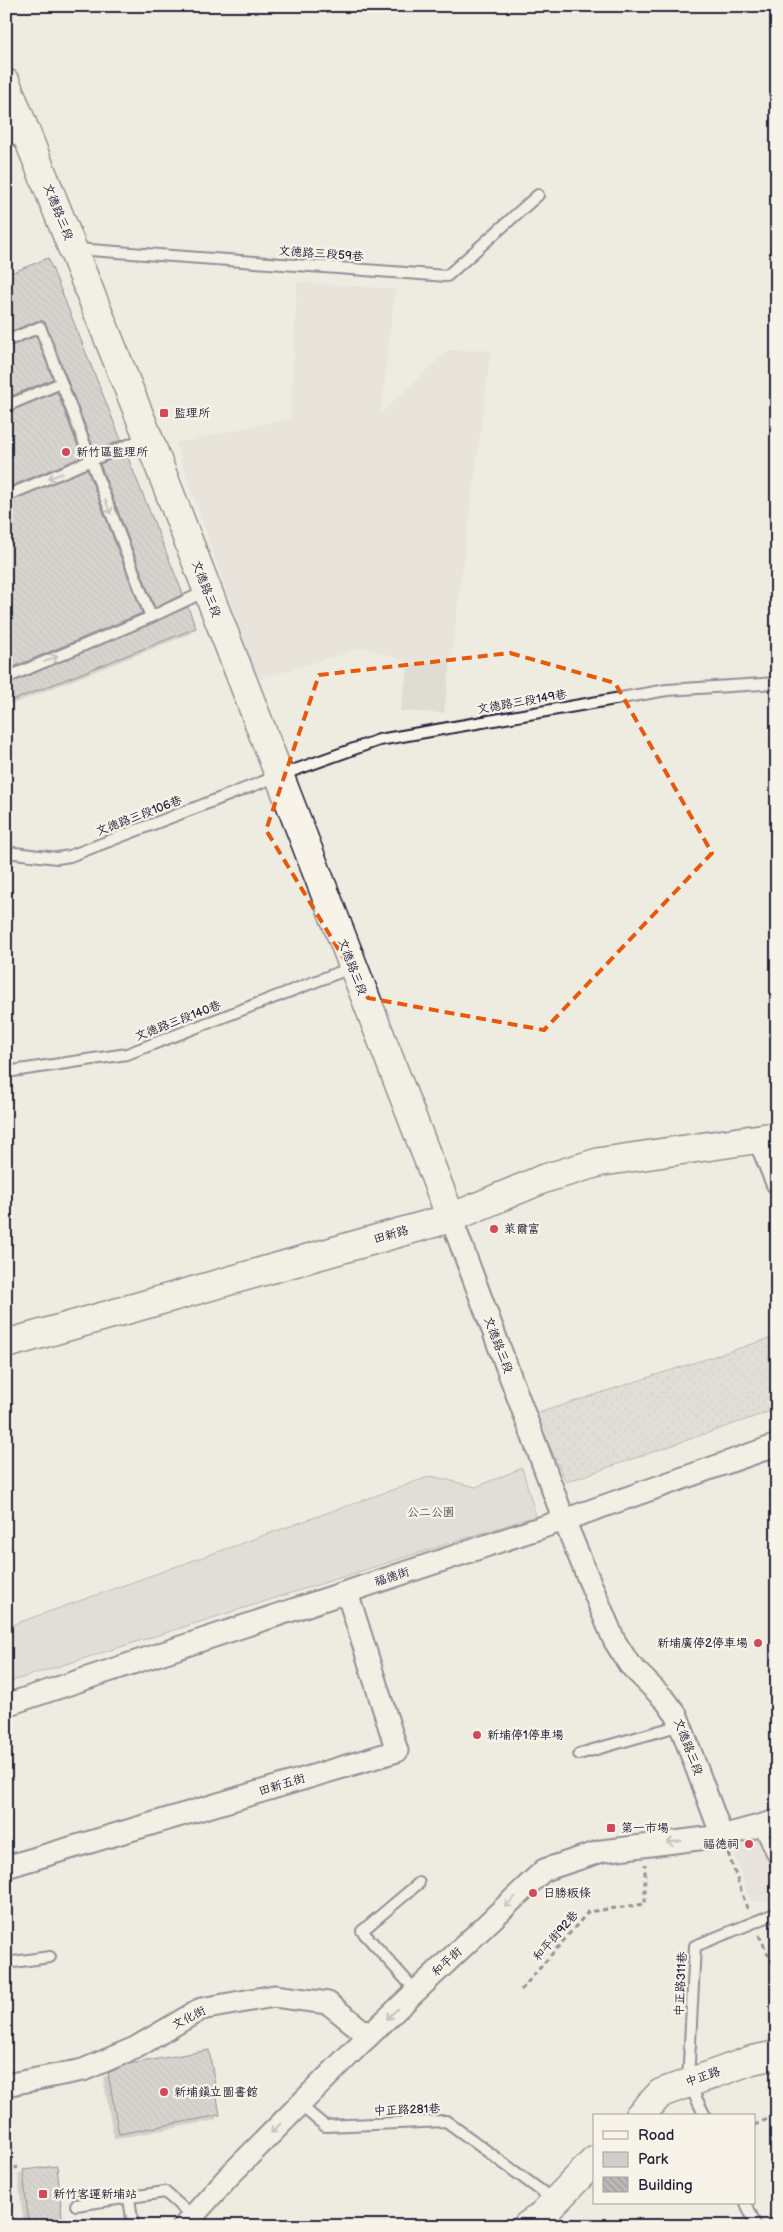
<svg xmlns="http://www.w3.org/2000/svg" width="783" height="2232" font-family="'Balsamiq Sans','LXGW WenKai TC',sans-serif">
	<defs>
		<pattern id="grass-dots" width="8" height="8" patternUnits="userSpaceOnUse" patternTransform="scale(1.25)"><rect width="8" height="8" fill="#d1cdc9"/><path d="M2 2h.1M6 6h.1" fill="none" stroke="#b3b0ae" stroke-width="1.8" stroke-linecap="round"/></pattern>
		<pattern id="building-back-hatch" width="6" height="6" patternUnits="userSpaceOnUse" patternTransform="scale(1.25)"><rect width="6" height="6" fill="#bbb8b7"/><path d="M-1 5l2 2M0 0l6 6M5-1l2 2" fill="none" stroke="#a09e9e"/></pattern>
		<filter id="shadow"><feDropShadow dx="-4.5" dy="4.5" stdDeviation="0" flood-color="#0004"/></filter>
	</defs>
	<rect width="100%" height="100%" fill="#eeebe1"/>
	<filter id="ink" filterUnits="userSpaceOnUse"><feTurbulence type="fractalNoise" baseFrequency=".02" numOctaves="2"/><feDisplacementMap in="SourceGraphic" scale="10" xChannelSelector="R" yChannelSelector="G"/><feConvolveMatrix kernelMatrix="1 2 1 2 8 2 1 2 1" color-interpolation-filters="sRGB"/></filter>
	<g filter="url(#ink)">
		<g fill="#dfdcd4">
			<path d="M297,282l98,7 -14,124 67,-63h43l-47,363 -44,-2 9,-48 -44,-16 -108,33 -82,-237 116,-25z"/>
			<path d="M777,1828v75l-27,-2 -19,-58z"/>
		</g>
		<path fill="url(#grass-dots)" stroke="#7a7882" d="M777,1336v73l-211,73 -31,-68z"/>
		<path fill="#d1cdc9" stroke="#7a7882" d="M522,1468l14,48 -530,167v-56l425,-151 45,11z"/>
		<g fill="url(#building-back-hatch)" stroke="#22223b" filter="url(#shadow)">
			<path d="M48,258l73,182 -26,11 -50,-129 -8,-1 -31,12v-58z"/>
			<path d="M36,336l17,43 -47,19v-50z"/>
			<path d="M57,392l25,65 -76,31v-75z"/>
			<path d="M126,453l57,141 -28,14 -55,-144z"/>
			<path d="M87,469l55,144 -136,57v-167z"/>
			<path d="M188,607l8,21 -190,75v-18z"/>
			<path d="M209,2050l11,65 -101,19 -11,-61 21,-9z"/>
			<path d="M57,2166l6,60h-34l-6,-56z"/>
		</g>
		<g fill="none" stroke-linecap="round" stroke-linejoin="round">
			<g stroke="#22223b" stroke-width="14">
				<g id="lane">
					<path d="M6,133l18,12"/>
					<path d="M76,249l371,27 91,-81"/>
					<path d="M6,341l34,-14 111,290"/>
					<path d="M6,406l55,-23"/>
					<path d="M6,496l141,-59"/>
					<path d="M6,678l145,-61 55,-26"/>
					<path d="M6,852l51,6 13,-2 208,-80 101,-36 288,-50 110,-7"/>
					<path d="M6,1072l121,-18 226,-87"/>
					<path d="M579,1754l102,-29"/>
					<path d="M759,1826l18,38"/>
					<path d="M6,1963l44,-6"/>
					<path d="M416,1991l-54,-60 57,-48"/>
					<path d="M300,2105l25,21 121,-5 109,80"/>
					<path d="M705,2116l-17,-34 7,-136 82,-33"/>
					<path d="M129,2198l4,28"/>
					<path d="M746,2203l10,23"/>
					<path d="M76,2205l89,-13 27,24"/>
				</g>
			</g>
			<g stroke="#22223b" stroke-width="25">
				<g id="street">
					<path d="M759,1139l18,44"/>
					<path d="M451,1218l113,302 50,120 15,24 37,37 11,15 45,120"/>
					<path d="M6,1705l558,-185 213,-75"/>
					<path d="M6,1867l391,-116 -50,-159"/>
					<path d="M6,2085l77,-15 52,-22 66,-39 73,-13 54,7 41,33"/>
					<path d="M184,2226l44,-49 127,-128 189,-179 58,-19 120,-15 55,-15"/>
				</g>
			</g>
			<g stroke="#22223b" stroke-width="31">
				<g id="secondary">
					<path d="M6,83l142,354 303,781"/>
					<path d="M6,1344l445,-126 92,-39 57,-17 177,-26"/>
					<path d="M639,2116l22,-23 91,-33 25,-5"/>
					<path d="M527,2226l13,-9 54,-56"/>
				</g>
			</g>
			<g stroke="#22223b" stroke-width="3" stroke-dasharray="5 4" stroke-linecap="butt">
				<path d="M728,1853l20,58"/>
				<path d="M759,1935l18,38"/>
				<path d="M521,1990l67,-78 57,-8v-40"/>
				<path d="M754,2125l23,-10"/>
				<path d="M6,2171l12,-4"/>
			</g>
			<use href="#lane" stroke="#f7f3e8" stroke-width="10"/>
			<use href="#street" stroke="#f7f3e8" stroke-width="21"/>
			<use href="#secondary" stroke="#f7f3e8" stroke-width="28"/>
		</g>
		<defs><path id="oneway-shaft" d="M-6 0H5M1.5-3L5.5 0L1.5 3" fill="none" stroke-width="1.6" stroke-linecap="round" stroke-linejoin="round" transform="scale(1.25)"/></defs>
		<g stroke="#97959a">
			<use href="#oneway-shaft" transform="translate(55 476) rotate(157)"/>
			<use href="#oneway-shaft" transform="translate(108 507) rotate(69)"/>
			<use href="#oneway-shaft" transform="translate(51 659) rotate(-23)"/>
			<use href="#oneway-shaft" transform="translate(674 1842) rotate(173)"/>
			<use href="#oneway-shaft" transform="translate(510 1902) rotate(137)"/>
			<use href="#oneway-shaft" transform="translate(392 2014) rotate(136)"/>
			<use href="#oneway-shaft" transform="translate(276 2128) rotate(135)"/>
		</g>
	</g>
	<path d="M0 0H783V2232H0ZM510,653l105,30 97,170 -168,177 -176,-32 -102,-168 53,-155z" fill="#eeebe1" fill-opacity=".55" fill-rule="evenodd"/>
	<path fill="none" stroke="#e8590c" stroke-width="4" stroke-dasharray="10 6" stroke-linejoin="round" d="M510,653l105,30 97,170 -168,177 -176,-32 -102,-168 53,-155z"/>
	<g fill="#d1495b" stroke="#f7f3e8" stroke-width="2">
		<rect x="159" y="408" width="10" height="10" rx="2.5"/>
		<circle cx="66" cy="452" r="5"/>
		<circle cx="494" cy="1229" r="5"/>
		<circle cx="758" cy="1643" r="5"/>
		<circle cx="477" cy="1735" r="5"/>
		<rect x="606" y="1823" width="10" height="10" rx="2.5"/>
		<circle cx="749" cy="1844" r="5"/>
		<circle cx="533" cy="1893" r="5"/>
		<circle cx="164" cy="2092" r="5"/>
		<rect x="38" y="2189" width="10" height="10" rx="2.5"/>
	</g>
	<g text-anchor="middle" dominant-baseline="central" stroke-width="4.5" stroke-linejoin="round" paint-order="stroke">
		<g font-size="12" fill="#22223b" stroke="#f7f3e8">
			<text transform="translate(58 212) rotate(68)">文德路三段</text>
			<text transform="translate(321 254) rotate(4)">文德路三段59巷</text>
			<text transform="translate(206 589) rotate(69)">文德路三段</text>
			<text transform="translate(522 702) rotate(-10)">文德路三段149巷</text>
			<text transform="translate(139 816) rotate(-21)">文德路三段106巷</text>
			<text transform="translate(352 967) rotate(69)">文德路三段</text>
			<text transform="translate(178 1021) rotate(-21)">文德路三段140巷</text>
			<text transform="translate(391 1235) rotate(-16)">田新路</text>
			<text transform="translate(498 1345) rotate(69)">文德路三段</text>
			<text transform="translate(392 1577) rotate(-18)">福德街</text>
			<text transform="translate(688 1747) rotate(69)">文德路三段</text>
			<text transform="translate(282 1785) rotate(-17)">田新五街</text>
			<text transform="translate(556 1936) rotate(-49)">和平街92巷</text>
			<text transform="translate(447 1962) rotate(-43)">和平街</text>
			<text transform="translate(681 1984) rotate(-87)">中正路311巷</text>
			<text transform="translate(189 2018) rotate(-27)">文化街</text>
			<text transform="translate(703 2077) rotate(-19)">中正路</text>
			<text transform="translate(407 2110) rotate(-2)">中正路281巷</text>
		</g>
		<g font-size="12" fill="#22223b" stroke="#f7f3e8" text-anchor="start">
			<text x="174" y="413">監理所</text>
			<text x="76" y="452">新竹區監理所</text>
			<text x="504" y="1229">萊爾富</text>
			<text x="748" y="1643" text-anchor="end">新埔廣停2停車場</text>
			<text x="487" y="1735">新埔停1停車場</text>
			<text x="621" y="1828">第一市場</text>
			<text x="739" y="1844" text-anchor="end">福德祠</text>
			<text x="543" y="1893">日勝粄條</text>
			<text x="174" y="2092">新埔鎮立圖書館</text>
			<text x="53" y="2194">新竹客運新埔站</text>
		</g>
		<g font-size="12" fill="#575566" stroke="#f7f3e8">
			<text x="431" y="1512">公二公園</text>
		</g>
	</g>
	<rect width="783" height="2232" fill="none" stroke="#f7f3e8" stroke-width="25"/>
	<rect x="12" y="12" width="758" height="2207" fill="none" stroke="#22223b" stroke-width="2" filter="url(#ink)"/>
	<rect x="593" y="2114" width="162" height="90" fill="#f7f3e8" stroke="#a29fa3"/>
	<rect x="603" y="2131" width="25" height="8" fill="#f7f3e8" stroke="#a29fa3"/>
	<text x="638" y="2140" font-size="15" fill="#22223b">Road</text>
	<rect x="603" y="2152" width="25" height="15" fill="#d1cdc9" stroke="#a29fa3"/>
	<text x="638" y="2164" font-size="15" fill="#22223b">Park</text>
	<rect x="603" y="2177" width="25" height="15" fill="url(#building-back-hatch)" stroke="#a29fa3"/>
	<text x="638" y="2190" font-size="15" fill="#22223b">Building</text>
</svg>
